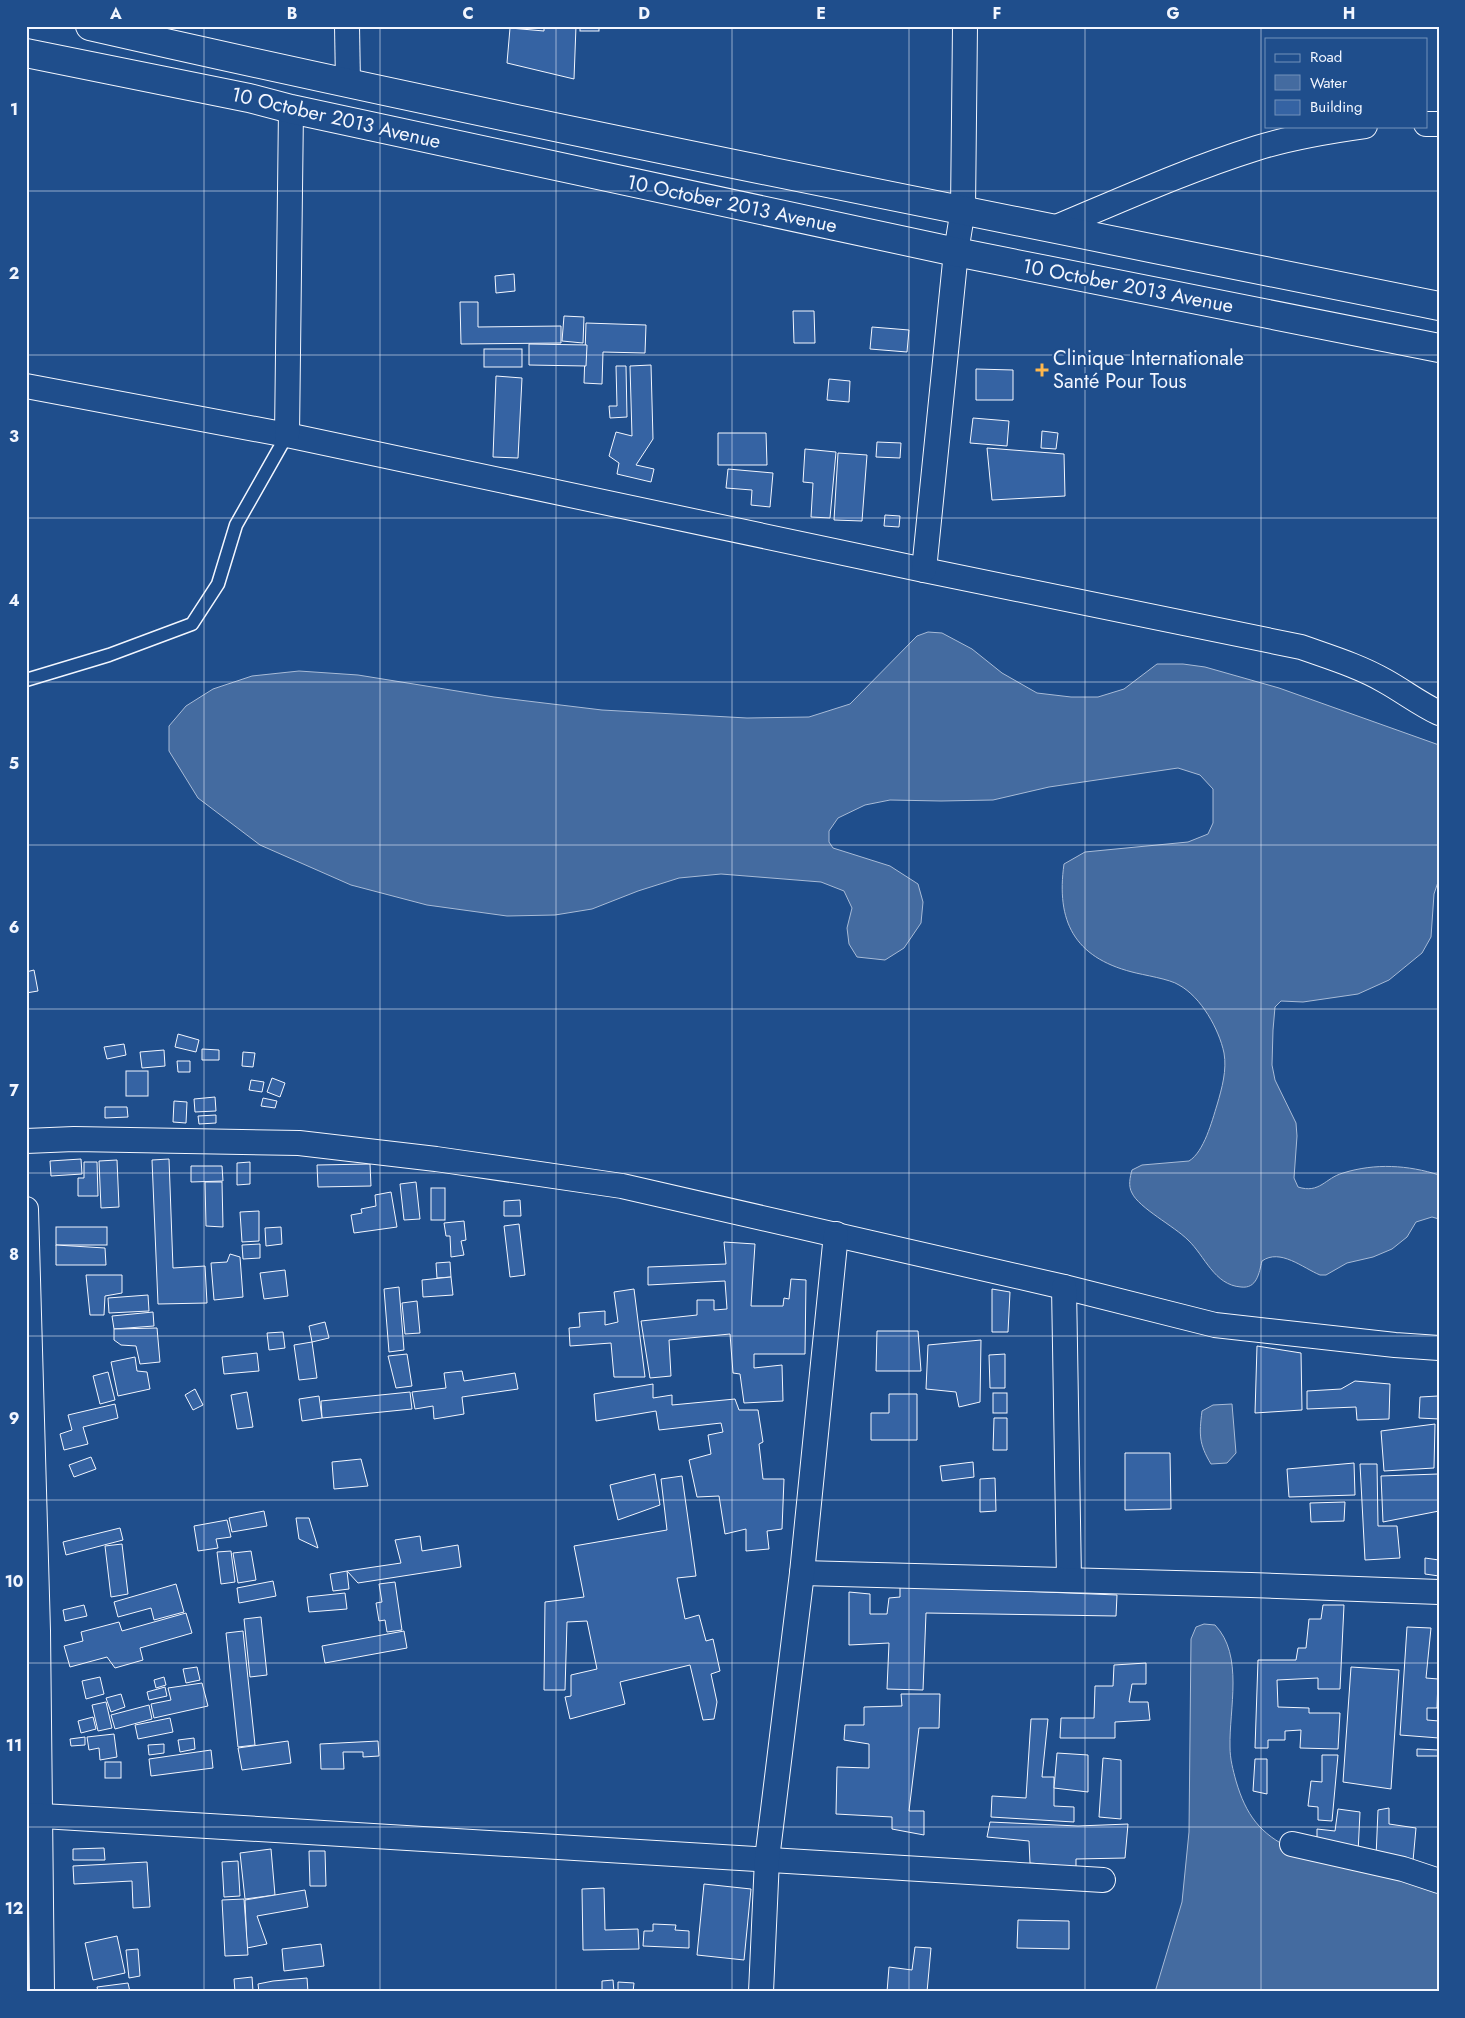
<svg xmlns="http://www.w3.org/2000/svg" width="1465" height="2018" font-family="Jost,sans-serif">
	<rect width="100%" height="100%" fill="#1f4e8c"/>
	<g fill="#446ba0" stroke="#a8bbd7">
		<path d="M928,632l14,1 30,16 30,24 35,20 34,4h27l26,-8 33,-25h26l22,3 74,21 160,57v134l-5,15 -3,43 -9,16 -33,27 -31,14 -55,8 -22,-1 -6,6 -2,23 -1,35 3,15 21,43 1,13 -3,42 4,9c22,7 27,-9 45,-14 32,-10 65,-8 96,2v44l-7,-2 -16,5 -9,15 -15,12 -19,8 -26,6 -21,12h-6c-17,-7 -40,-27 -58,-14 -3,12 -5,28 -21,26 -27,-2 -36,-31 -53,-47 -14,-14 -49,-32 -56,-47 -4,-7 -2,-16 0,-23l10,-5 47,-4c15,-9 23,-40 28,-56 5,-17 10,-35 7,-52 -5,-24 -23,-56 -45,-68 -9,-6 -36,-10 -47,-13 -58,-15 -76,-51 -68,-108l21,-12 103,-10 20,-8 5,-11v-34l-13,-14 -22,-7 -129,19 -56,13 -52,1 -51,-1 -25,5 -27,13 -9,13v11l4,6 57,18 28,18 5,18 -2,21 -17,25 -19,12 -28,-3 -8,-13 -2,-16 5,-20 -8,-17 -23,-9 -100,-8 -42,4 -41,13 -46,18 -37,6 -48,1 -80,-11 -76,-20 -91,-40 -62,-47 -29,-47v-25l17,-20 27,-17 39,-13 47,-5 59,4 136,22 108,13 145,8 62,-1 41,-13 67,-68z"/>
		<path d="M1232,1404l4,49 -9,10 -16,1c-12,-20 -12,-29 -9,-53l11,-6z"/>
		<path d="M1204,1624l11,1c29,30 14,84 15,122 0,12 3,23 6,34 10,34 24,53 56,68l147,37v106h-284l27,-90 7,-70 2,-193 5,-12z"/>
	</g>
	<g fill="#3563a3" stroke="#f2f6ff">
		<path d="M544,26h32l-2,53 -67,-16 3,-35 34,3z"/>
		<rect x="580" y="26" width="19" height="5"/>
		<path d="M514,274l1,17 -19,2 -1,-17z"/>
		<path d="M460,302h18v25l83,-1v17l-100,1z"/>
		<path d="M793,311h21l1,32h-21z"/>
		<path d="M564,316l20,1 -1,26 -21,-2z"/>
		<path d="M586,323l60,2 -1,28 -42,-1 -1,32 -18,-1z"/>
		<path d="M872,327l37,3 -2,22 -37,-3z"/>
		<path d="M529,344l58,1 -1,21 -57,-1z"/>
		<rect x="484" y="349" width="38" height="18"/>
		<path d="M651,365l2,74 -17,26 18,4 -3,13 -34,-8 2,-11 -10,-7 7,-24 16,4 -2,-70z"/>
		<path d="M616,366h10l1,51 -17,1 -1,-12h8z"/>
		<path d="M976,369l37,1v30h-37z"/>
		<path d="M496,376l26,2 -4,80 -25,-1z"/>
		<path d="M829,379l21,2 -1,21 -22,-2z"/>
		<path d="M973,418l36,3 -2,25 -37,-3z"/>
		<path d="M1042,431l16,2 -2,16 -15,-1z"/>
		<path d="M718,433h48l1,32h-49z"/>
		<path d="M877,442l24,1 -1,15 -24,-1z"/>
		<path d="M987,448l77,6 1,42 -73,4z"/>
		<path d="M805,449l31,3 -6,66 -19,-1 2,-34 -10,-1z"/>
		<path d="M838,453l29,2 -5,66 -28,-1z"/>
		<path d="M728,469l45,4 -3,34 -19,-2 1,-15 -26,-2z"/>
		<path d="M885,515l15,1 -1,11 -15,-1z"/>
		<path d="M34,970l4,21 -12,2v-21z"/>
		<path d="M178,1034l21,6 -3,12 -21,-5z"/>
		<path d="M124,1044l2,11 -19,4 -3,-12z"/>
		<path d="M202,1049l17,1v10h-17z"/>
		<path d="M164,1050l1,16 -23,2 -2,-16z"/>
		<path d="M243,1052l12,1 -2,14 -11,-1z"/>
		<path d="M177,1061h13v11h-12z"/>
		<rect x="126" y="1071" width="22" height="25"/>
		<path d="M272,1078l13,5 -5,14 -13,-5z"/>
		<path d="M251,1080l13,2 -2,10 -13,-2z"/>
		<path d="M215,1097l1,14 -21,1 -1,-13z"/>
		<path d="M263,1098l14,3 -2,7 -14,-2z"/>
		<path d="M174,1101l13,1 -1,21 -13,-1z"/>
		<path d="M105,1107h22l1,10 -23,1z"/>
		<path d="M216,1115v8l-17,1 -1,-8z"/>
		<path d="M81,1159l1,15 -31,2 -1,-15z"/>
		<path d="M169,1159l4,109 32,-2 2,37 -49,1 -6,-144z"/>
		<path d="M117,1160l2,47 -18,1 -2,-47z"/>
		<path d="M84,1162h13l1,34h-20v-18h6z"/>
		<path d="M250,1162v22l-13,1v-22z"/>
		<path d="M370,1164l1,22 -53,1 -1,-22z"/>
		<path d="M191,1166h31l1,15 -32,1z"/>
		<path d="M205,1182h17l1,45 -17,-1z"/>
		<path d="M416,1182l4,37 -16,1 -4,-36z"/>
		<rect x="431" y="1188" width="14" height="32"/>
		<path d="M391,1192l6,35 -43,6 -3,-18 11,-2 -1,-4 15,-3 -1,-11z"/>
		<path d="M520,1200l1,16h-17v-15z"/>
		<path d="M259,1211v30l-17,1 -2,-30z"/>
		<path d="M464,1221l2,19 -5,1 3,14 -13,2 -1,-21h-4l-2,-13z"/>
		<path d="M519,1224l6,51 -15,2 -6,-51z"/>
		<rect x="56" y="1227" width="51" height="18"/>
		<path d="M281,1227l1,17 -16,2 -1,-18z"/>
		<path d="M724,1242l31,2 -4,62h32l1,-8 5,1 2,-20 15,1 -1,74h-51v14l28,-3 1,36 -39,2 -4,-29 -7,-1 -3,-39 -61,6 2,36 -21,2 -9,-57 56,-6v-15h17v10l13,-1 -2,-28 -77,4v-18l78,-3z"/>
		<path d="M260,1244v14l-17,1 -1,-14z"/>
		<path d="M56,1245l49,3 1,17h-50z"/>
		<path d="M230,1254l10,3 3,40 -29,3 -3,-37 16,-1z"/>
		<path d="M450,1262l1,15 -14,1 -1,-15z"/>
		<path d="M285,1270l3,26 -24,3 -4,-26z"/>
		<path d="M86,1275h36v18l-17,3 -1,19h-14z"/>
		<path d="M451,1277l2,18 -30,2 -1,-17z"/>
		<path d="M399,1287l5,63 -15,2 -5,-63z"/>
		<path d="M634,1289l11,88h-31l-3,-34 -41,3 -1,-18 11,-1 -1,-14 26,-2v14l13,-3 -4,-30z"/>
		<path d="M992,1289l18,3 -2,40h-16z"/>
		<path d="M148,1295l1,16 -40,2 -1,-15z"/>
		<path d="M417,1301l3,32 -15,1 -3,-31z"/>
		<path d="M153,1312l1,14 -40,3 -2,-13z"/>
		<path d="M325,1322l4,16 -17,4 -3,-16z"/>
		<path d="M157,1328l3,34 -20,2 -4,-18 -15,-1 -7,-5v-11z"/>
		<path d="M877,1331h41l3,40h-45z"/>
		<path d="M283,1332l2,16 -16,2 -2,-17z"/>
		<path d="M981,1340l-1,62 -21,5 -3,-15 -30,-3 2,-44z"/>
		<path d="M312,1342l5,36 -18,2 -5,-35z"/>
		<path d="M1257,1346l44,7 1,57 -47,3z"/>
		<path d="M257,1353l2,18 -35,3 -2,-17z"/>
		<path d="M407,1354l5,32 -16,2 -8,-32z"/>
		<path d="M1005,1354v34h-15l-1,-33z"/>
		<path d="M135,1357l2,14 10,1 3,17 -32,7 -7,-34z"/>
		<path d="M462,1371l2,10 51,-8 3,16 -56,8 2,17 -30,5 -1,-13 -18,3 -3,-17 34,-4 -2,-15z"/>
		<path d="M108,1372l7,28 -15,4 -7,-28z"/>
		<path d="M1355,1381l35,3 -1,35 -32,1 -1,-13 -49,2v-18l34,-2z"/>
		<path d="M653,1384v14l19,-3v10l63,-6 4,11h19l5,32 -4,2 4,35h21l-2,50 -15,2 2,18 -23,2v-22l-21,5 -6,-38 -22,1 -8,-37 22,-6 -3,-19 15,-3 -2,-9 -62,7 -3,-19 -60,10 -2,-27z"/>
		<path d="M195,1389l8,16 -10,5 -8,-15z"/>
		<path d="M247,1392l6,35 -16,2 -6,-34z"/>
		<path d="M410,1392l2,17 -90,9 -1,-17z"/>
		<rect x="993" y="1393" width="14" height="20"/>
		<path d="M889,1394h28v46h-46v-27h18z"/>
		<path d="M319,1396l3,22 -20,3 -3,-22z"/>
		<path d="M1438,1396l1,23 -20,-1 1,-21z"/>
		<path d="M115,1404l3,14 -35,9 5,17 -24,6 -4,-16 12,-4 -4,-15z"/>
		<path d="M994,1418h13v32h-14z"/>
		<path d="M1435,1424l-1,44 -50,3 -3,-40z"/>
		<path d="M1125,1453h45l1,56 -46,1z"/>
		<path d="M91,1457l5,12 -22,8 -5,-12z"/>
		<path d="M361,1459l7,27 -34,3 -2,-27z"/>
		<path d="M973,1462l1,15 -32,4 -2,-15z"/>
		<path d="M1354,1463l1,32 -66,2 -2,-28z"/>
		<path d="M1360,1464h17l1,62h19l3,32 -35,2z"/>
		<path d="M655,1474l5,31 -42,15 -8,-35z"/>
		<path d="M1438,1474l1,37 -56,11 -2,-46z"/>
		<path d="M682,1476l14,100 -19,2 8,41 14,-4 7,26 7,-2 7,32 -9,3 6,28 -3,17 -11,1 -13,-55 -70,17 5,22 -55,15 -5,-22 6,-1v-21l26,-6 -10,-48 -20,1 -2,68h-21l1,-88 39,-5 -10,-51 93,-16 -6,-51z"/>
		<path d="M995,1478l1,33 -16,1v-33z"/>
		<path d="M1345,1502l-1,19 -33,1 -1,-19z"/>
		<path d="M264,1511l3,15 -35,6 -3,-14z"/>
		<path d="M296,1518h13l9,30 -19,-9z"/>
		<path d="M227,1520l4,17 -15,2 2,9 -20,3 -4,-25z"/>
		<path d="M120,1528l3,12 -57,15 -3,-13z"/>
		<path d="M420,1536l2,15 36,-6 3,22 -103,16 -11,-12 54,-8 -6,-23z"/>
		<path d="M122,1544l6,50 -17,3 -6,-51z"/>
		<path d="M231,1551l4,31 -14,2 -4,-32z"/>
		<path d="M251,1551l5,29 -18,3 -5,-30z"/>
		<path d="M1425,1558l14,2v16l-14,-2z"/>
		<path d="M347,1571l2,18 -16,2 -3,-17z"/>
		<path d="M273,1581l3,15 -37,7 -2,-15z"/>
		<path d="M395,1582l7,48 -15,2 -2,-12 -6,1 -3,-18 6,-1 -3,-18z"/>
		<path d="M176,1584l8,28 -30,8 -3,-12 -33,9 -4,-15z"/>
		<path d="M900,1586l217,9 -1,21 -190,-3 -3,77 -36,-1 2,-46 -40,2v-53l21,2v20h17l2,-16 11,-1z"/>
		<path d="M345,1593l2,16 -38,3 -2,-15z"/>
		<path d="M84,1605l3,11 -22,5 -2,-11z"/>
		<path d="M1323,1605h21l-4,84h-22v-11l-41,2 1,27 31,1v5h31l-2,36 -38,-1 1,-18 -16,1v9h-17v8h-13l3,-88h38l2,-12h8l3,-29h12z"/>
		<path d="M186,1613l6,20 -52,15 3,12 -28,8 -8,-11 -37,10 -6,-21 19,-5 -2,-9 38,-10 3,9z"/>
		<path d="M261,1617l6,58 -17,2 -6,-58z"/>
		<path d="M1407,1627l24,1 -5,50 12,1 -1,29h-10v12l12,1v17l-39,-3z"/>
		<path d="M243,1631l12,114 -17,2 -12,-114z"/>
		<path d="M404,1631l3,17 -82,15 -3,-17z"/>
		<path d="M1146,1663v21h-14l-3,18h19l2,18 -35,2v16h-55l1,-20h33l1,-32h18l1,-21z"/>
		<path d="M197,1667l3,13 -14,3 -3,-14z"/>
		<path d="M1351,1667l48,3 -8,119 -48,-7z"/>
		<path d="M100,1677l4,17 -18,5 -4,-18z"/>
		<path d="M164,1677l2,8 -10,3 -2,-8z"/>
		<path d="M202,1683l6,23 -54,12 -3,-14 20,-4 -3,-12z"/>
		<path d="M165,1687l2,9 -18,4 -2,-8z"/>
		<path d="M121,1694l4,13 -14,5 -5,-14z"/>
		<path d="M901,1694h39l-1,34h-20l-10,83h15v24l-32,-6v-12l-56,-3 1,-47 32,1v-24l-25,-4 1,-15h19v-18l38,-1z"/>
		<path d="M106,1702l6,26 -14,3 -6,-26z"/>
		<path d="M149,1705l3,14 -37,10 -4,-14z"/>
		<path d="M93,1717l3,12 -15,4 -3,-12z"/>
		<path d="M170,1718l3,14 -35,7 -3,-14z"/>
		<path d="M1031,1719h17l-6,58h12v29l20,1v15l-83,-5 1,-21 34,2z"/>
		<path d="M114,1734l3,23 -17,3 -1,-12 -10,2 -2,-13z"/>
		<path d="M85,1737v8l-14,1 -1,-7z"/>
		<path d="M194,1738l1,11 -15,3 -2,-12z"/>
		<path d="M288,1741l3,22 -49,7 -4,-22z"/>
		<path d="M378,1741l1,15 -16,1v-5h-20l1,17h-23l-1,-25z"/>
		<path d="M164,1744v9l-15,2 -1,-10z"/>
		<path d="M1417,1749l22,1v6h-22z"/>
		<path d="M211,1750l2,18 -62,8 -2,-17z"/>
		<path d="M1057,1753l31,2v37l-34,-4z"/>
		<path d="M1322,1755h16l-6,66 -14,-1v-13l-10,-1 3,-25 11,1z"/>
		<path d="M1103,1758l18,2v59l-22,-2z"/>
		<path d="M1255,1759h12v35l-14,-3z"/>
		<rect x="105" y="1762" width="16" height="16"/>
		<path d="M1389,1808v16l27,4 -3,33 -37,-4 2,-47z"/>
		<path d="M1338,1809l22,3 -2,41 -41,-8v-16l18,2z"/>
		<path d="M990,1822l88,4 50,-2 -3,34 -49,1v8l-46,-4 -1,-22 -42,-4z"/>
		<path d="M104,1848l1,12h-32v-11z"/>
		<path d="M271,1849l4,46 -30,4 -5,-46z"/>
		<path d="M309,1851h16l1,35h-16z"/>
		<path d="M238,1861l2,35 -16,1 -2,-35z"/>
		<path d="M147,1862l3,45 -17,1 -1,-27 -58,3 -1,-18z"/>
		<path d="M704,1884l47,5 -7,71 -47,-5z"/>
		<path d="M604,1888l1,42 33,-1 1,20 -56,1 -1,-61z"/>
		<path d="M305,1890l3,17 -51,9 10,28 -20,4 -2,-48z"/>
		<path d="M244,1899l4,56 -23,1 -3,-56z"/>
		<path d="M1018,1920l51,1v28l-52,-1z"/>
		<path d="M653,1924l23,1 -1,5 14,1v17l-46,-2 1,-15h9z"/>
		<path d="M117,1936l8,37 -32,7 -8,-37z"/>
		<path d="M321,1944l3,22 -40,5 -2,-22z"/>
		<path d="M915,1947l16,1 -4,44h-40l2,-25 23,3z"/>
		<path d="M138,1949l2,27 -11,2 -3,-28z"/>
		<path d="M252,1977l1,14 -18,1 -1,-13z"/>
		<path d="M307,1978l1,14h-49l-1,-8 15,-3z"/>
		<path d="M613,1980l1,12h-12v-11z"/>
		<path d="M618,1982l16,1 -1,9h-15z"/>
		<path d="M128,1983l2,9h-32l-1,-5z"/>
	</g>
	<g fill="none" stroke-linecap="round" stroke-linejoin="round">
		<g stroke="#f2f6ff" stroke-width="15">
			<path id="lane" d="M26,680l83,-25 83,-31 26,-40 18,-59 51,-90"/>
		</g>
		<g stroke="#f2f6ff" stroke-width="26">
			<g id="street">
				<path d="M347,26l1,57"/>
				<path d="M1426,124h13"/>
				<path d="M1054,228c67,-28 133,-58 203,-80 35,-11 72,-17 108,-22"/>
				<path d="M26,386l261,49 637,135 377,77c28,10 58,19 84,34 18,10 35,23 54,32"/>
				<path d="M287,435l4,-326"/>
				<path d="M924,570l32,-318 7,-43 2,-183"/>
				<path d="M26,1141l48,-2 225,4 137,16 186,27 442,101 151,38 180,20 44,3"/>
				<path d="M26,1209l12,422 4,361"/>
				<path d="M1064,1287l5,293"/>
				<path d="M802,1573l449,12 188,7"/>
				<path d="M26,1815l1077,65"/>
				<path d="M1292,1844l111,25 36,12"/>
				<path d="M761,1992l6,-133 35,-286 34,-339"/>
			</g>
		</g>
		<g stroke="#f2f6ff" stroke-width="30">
			<g id="highway">
				<path d="M90,26c448,102 899,189 1349,280"/>
				<path d="M26,53l223,45 42,11 665,143 483,96"/>
			</g>
		</g>
		<use href="#lane" stroke="#1f4e8c" stroke-width="12"/>
		<use href="#street" stroke="#1f4e8c" stroke-width="24"/>
		<use href="#highway" stroke="#1f4e8c" stroke-width="28"/>
	</g>
	<path fill="none" stroke="#f2f6ff" stroke-width="1" stroke-opacity="0.55" d="M204,26v1966M380,26v1966M556,26v1966M732,26v1966M909,26v1966M1085,26v1966M1261,26v1966M26,191h1413M26,355h1413M26,518h1413M26,682h1413M26,845h1413M26,1009h1413M26,1173h1413M26,1336h1413M26,1500h1413M26,1663h1413M26,1827h1413"/>
	<path fill="#ffb74d" stroke="#1f4e8c" stroke-width="2" d="M1039.5 362.5h5v5h5v5h-5v5h-5v-5h-5v-5h5z"/>
	<g text-anchor="middle" dominant-baseline="central" stroke-width="4" stroke-linejoin="round" paint-order="stroke">
		<g font-size="20" fill="#f2f6ff" stroke="#1f4e8c">
			<text transform="translate(336 118) rotate(13)">10 October 2013 Avenue</text>
			<text transform="translate(732 204) rotate(12)">10 October 2013 Avenue</text>
			<text transform="translate(1128 286) rotate(11)">10 October 2013 Avenue</text>
		</g>
		<g font-size="20" fill="#f2f6ff" stroke="#1f4e8c" text-anchor="start">
			<text x="1053" y="358">Clinique Internationale<tspan x="1053" dy="23">Santé Pour Tous</tspan></text>
		</g>
	</g>
	<rect width="1465" height="2018" fill="none" stroke="#1f4e8c" stroke-width="55"/>
	<rect x="1265" y="38" width="162" height="90" fill="#1f4e8c" stroke="#7391ba"/>
	<rect x="1275" y="54" width="25" height="8" fill="#1f4e8c" stroke="#7391ba"/>
	<text x="1310" y="62" font-size="15" fill="#f2f6ff">Road</text>
	<rect x="1275" y="75" width="25" height="15" fill="#446ba0" stroke="#7391ba"/>
	<text x="1310" y="88" font-size="15" fill="#f2f6ff">Water</text>
	<rect x="1275" y="100" width="25" height="15" fill="#3563a3" stroke="#7391ba"/>
	<text x="1310" y="112" font-size="15" fill="#f2f6ff">Building</text>
	<rect x="28" y="28" width="1410" height="1962" fill="none" stroke="#f2f6ff" stroke-width="2"/>
	<g font-size="16" text-anchor="middle" font-weight="bold" fill="#f2f6ff">
		<text x="116" y="19">A</text>
		<text x="292" y="19">B</text>
		<text x="468" y="19">C</text>
		<text x="644" y="19">D</text>
		<text x="821" y="19">E</text>
		<text x="997" y="19">F</text>
		<text x="1173" y="19">G</text>
		<text x="1349" y="19">H</text>
		<text x="14" y="115">1</text>
		<text x="14" y="279">2</text>
		<text x="14" y="442">3</text>
		<text x="14" y="606">4</text>
		<text x="14" y="769">5</text>
		<text x="14" y="933">6</text>
		<text x="14" y="1096">7</text>
		<text x="14" y="1260">8</text>
		<text x="14" y="1424">9</text>
		<text x="14" y="1587">10</text>
		<text x="14" y="1751">11</text>
		<text x="14" y="1914">12</text>
	</g>
</svg>
